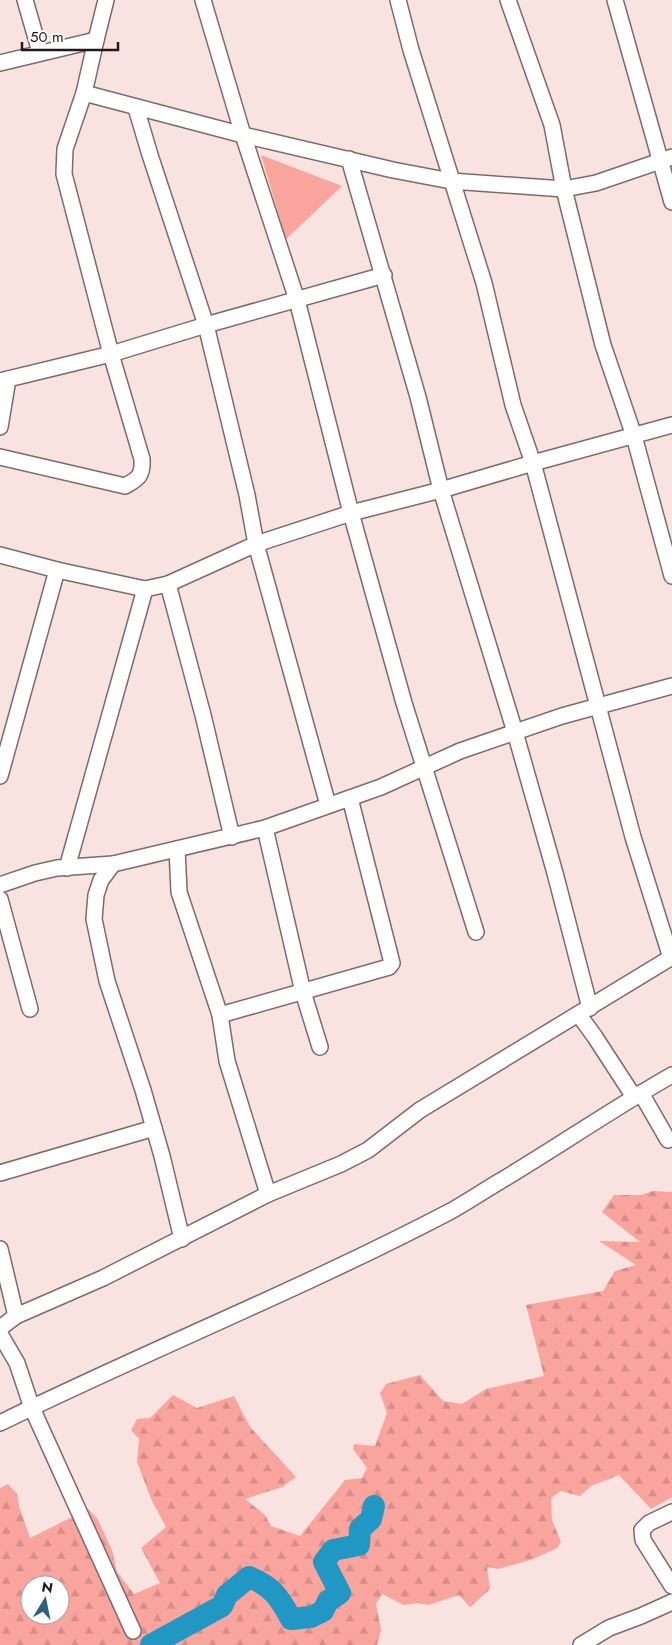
<svg xmlns="http://www.w3.org/2000/svg" width="672" height="1645" font-family="Jost,sans-serif">
	<defs>
		<pattern id="forest-firs" width="22" height="20" patternUnits="userSpaceOnUse" patternTransform="scale(1.25)"><rect width="22" height="20" fill="#faa49e"/><path d="M5 1l3.5 6h-7zM16 11l3.5 6h-7z" fill="#d68d88"/></pattern>
	</defs>
	<rect width="100%" height="100%" fill="#f8e3e1"/>
	<path fill="#faa49e" d="M261,155l81,31 -56,53z"/>
	<path fill="url(#forest-firs)" fill-rule="evenodd" d="M653,1191l19,1v305l-21,12 -32,-34 -28,11 -11,10 -19,-5 -10,7 1,22 9,22 -4,6 -24,11 -35,10 -11,-2 3,22 -20,18 -11,-12 -31,10 -11,-2 -13,2 -22,-11 -6,10 5,26 -4,15h-377v-157l8,-4 9,10 2,12 11,32 58,-29 9,9 15,32 5,22 17,22 26,-11 -19,-35 25,-21 -14,-26 -15,-39 2,-23 -8,-9 6,-11 13,-1 23,-23 24,13 37,-12 16,31 46,50 -14,10 -37,12 20,16 6,11 29,10 45,-56 17,-2 5,-10 -14,-19 1,-5 21,2 12,-33 -7,-20 6,-9 34,-9 23,26 19,3 24,-15 58,-13 -18,-71 77,-14 12,-20 21,-6 -37,-24 41,1 -38,-30 12,-17h27zM30,1585h30v30h-30z"/>
	<g fill="none" stroke-linecap="round" stroke-linejoin="round">
		<path stroke="#2198c3" stroke-width="22" d="M151,1645l71,-39 5,-11 22,-18c23,9 31,21 42,42l20,-2 12,-6 5,-10 12,-8 -16,-31 9,-12 26,-5 1,-16 11,-10 3,-13"/>
		<g stroke="#7d6b69" stroke-width="18">
			<g id="minor">
				<path d="M25,0l15,52"/>
				<path d="M203,0l40,135 54,165 54,213 53,190 72,229"/>
				<path d="M398,0l13,50 73,233 29,122 20,58 100,374 38,121"/>
				<path d="M508,0l44,125 12,64 39,156 31,91 38,140"/>
				<path d="M615,0l57,202"/>
				<path d="M96,40l10,-40"/>
				<path d="M0,63l96,-23 -12,53 159,42 150,35 58,11 113,8 32,-6 76,-26"/>
				<path d="M136,108l14,47 56,170 41,170 9,49 72,261"/>
				<path d="M349,159l69,238 23,93 74,242 40,141 35,135"/>
				<path d="M0,381l111,-27 95,-29 178,-50"/>
				<path d="M0,427l8,-48"/>
				<path d="M0,457l125,29c13,-7 18,-10 17,-27l-31,-105 -47,-180 1,-25 19,-56"/>
				<path d="M0,555l57,15 -57,206"/>
				<path d="M57,570l88,19 -78,279"/>
				<path d="M168,584l35,131 29,122"/>
				<path d="M145,589l23,-5 88,-40 95,-31 90,-23 92,-27 139,-38"/>
				<path d="M265,828l38,164 17,55"/>
				<path d="M177,849l2,43 41,123 7,46 41,133"/>
				<path d="M113,864l-12,16 -5,15 -2,24 13,62 36,109 19,66 20,83"/>
				<path d="M0,885l35,-12 22,-5 56,-4 152,-36 116,-41 79,-36 102,-35 110,-30"/>
				<path d="M0,899l30,110"/>
				<path d="M220,1015l169,-48 3,-4 -42,-165"/>
				<path d="M579,1015l16,22 39,60"/>
				<path d="M641,1093l27,47"/>
				<path d="M0,1173l154,-45"/>
				<path d="M0,1249l16,67"/>
				<path d="M0,1328l16,-12 87,-38 165,-84 73,-30 27,-14 52,-40 252,-153"/>
				<path d="M0,1334l17,29 15,45 101,223"/>
				<path d="M0,1423c149,-73 304,-135 451,-212 16,-9 31,-19 46,-28 59,-35 115,-74 175,-108"/>
				<path d="M672,1512l-23,11 -7,7 1,10 29,46"/>
				<path d="M581,1645l28,-17 32,-12 31,-14"/>
			</g>
		</g>
		<use href="#minor" stroke="#fff" stroke-width="15"/>
	</g>
	<g transform="translate(45 1600) rotate(10)"><circle r="24" fill="#ffffff" stroke="#a6a3a3"/>
	<path d="M0-4L9 19L0 12L-9 19Z" fill="#28637b"/>
	<text y="-8" font-size="14" font-weight="bold" text-anchor="middle" fill="#211919">N</text>
	</g>
	<path d="M22 42v8h96v-8" fill="none" stroke="#211919" stroke-width="2.5"/>
	<text x="30" y="42" font-size="15" fill="#211919" stroke="#ffffff" stroke-width="4" paint-order="stroke">50 m</text>
</svg>
